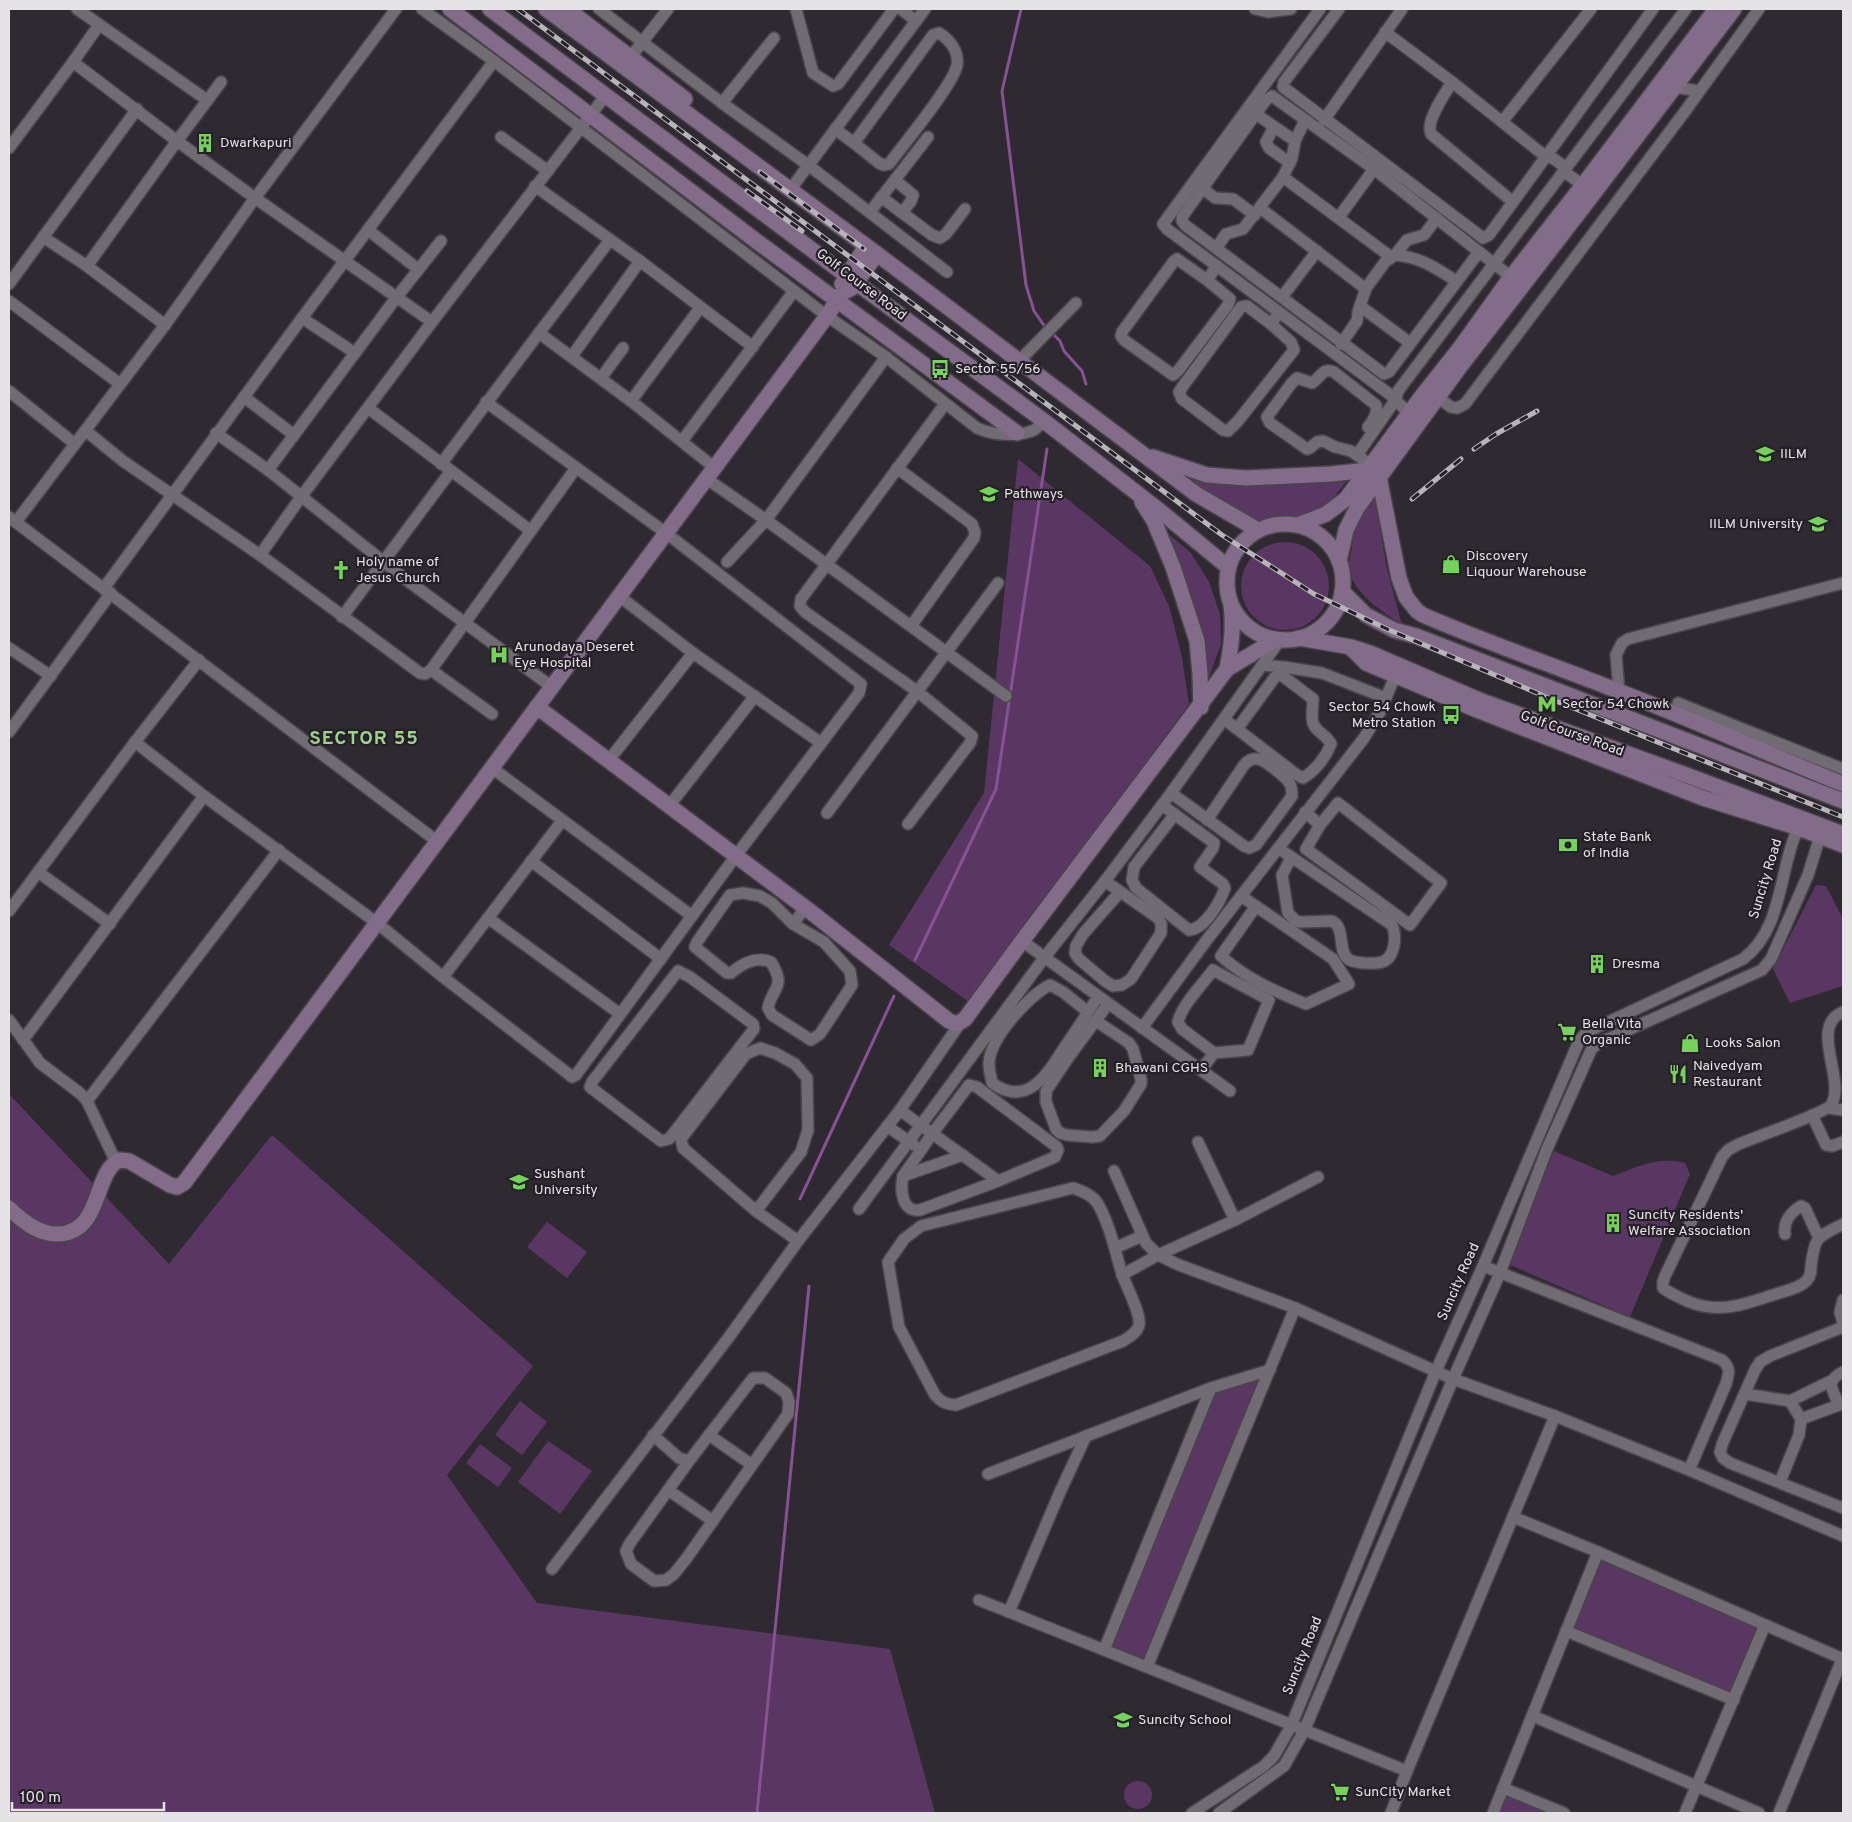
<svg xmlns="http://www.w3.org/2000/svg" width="1852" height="1822" font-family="Overpass,sans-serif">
	<rect width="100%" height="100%" fill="#2f2a31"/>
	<g fill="#593762">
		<path d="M1018,459l132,107 19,40 13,51 7,47 -220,298 -80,-57 95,-152z"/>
		<path d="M1183,479l84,6 81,-6 -14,18 -16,16 -19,5 -48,2z"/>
		<path d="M1375,495l11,70 16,60c-20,-14 -47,-30 -53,-55 -1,-7 2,-16 3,-23 3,-23 9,-34 23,-52z"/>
		<path d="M1165,531l26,22 18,29 11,32 1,30 -13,36c-4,-53 -25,-100 -43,-149z"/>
		<circle cx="1285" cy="586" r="44"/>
		<path d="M1816,885l10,1 17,33v67l-53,17 -17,-34z"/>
		<path d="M9,1094l160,170 103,-129 261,231 -86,109 90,128 353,46 45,164h-926z"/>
		<path d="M1554,1151l59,25c25,-9 44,-20 72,-13l5,11 -60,143 -122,-53z"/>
		<path d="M547,1222l40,30 -20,26 -40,-31z"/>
		<path d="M1261,1378l-116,284 -36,-15 106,-254z"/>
		<path d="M520,1401l27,21 -25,33 -27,-20z"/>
		<path d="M548,1441l44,30 -32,43 -42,-32z"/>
		<path d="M480,1444l32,24 -14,19 -32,-24z"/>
		<path d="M1601,1558l157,69 -27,67 -159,-65z"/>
		<circle cx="1138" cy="1795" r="14"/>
		<path d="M1505,1794l47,19h-54z"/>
	</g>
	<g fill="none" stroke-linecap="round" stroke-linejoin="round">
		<g stroke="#865294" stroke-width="3">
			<path d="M1021,9l-19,82 24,194 8,26 9,13 17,17 4,10 18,20 4,13"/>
			<path d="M915,960l81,-171 51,-340"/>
			<path d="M800,1199l94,-203"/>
			<path d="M757,1813l52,-527"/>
		</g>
		<g stroke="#49454a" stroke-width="14">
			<g id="street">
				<path d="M77,9l130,91"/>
				<path d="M422,9l72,52 333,255 59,41 91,71c16,7 38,9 55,3 5,-2 8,-7 12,-10"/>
				<path d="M599,9l123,94 86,62 139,107"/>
				<path d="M796,9l17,64 20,13 5,-2 56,-75"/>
				<path d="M901,9l15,12"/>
				<path d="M1255,9l13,3 23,-3"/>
				<path d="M1320,9l-157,215 4,5 229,170 -39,56"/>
				<path d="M1339,9l-55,73 -1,5 200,151 6,-3 164,-226"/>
				<path d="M1385,32l67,50 93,74 9,3 12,9"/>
				<path d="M73,62l104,79 78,57 177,124"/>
				<path d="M626,63l42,-54"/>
				<path d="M1452,82c-7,12 -27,39 -21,52l82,68"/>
				<path d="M1674,87l25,4"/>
				<path d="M722,103l52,-65"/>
				<path d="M1256,114l39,27"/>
				<path d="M1324,120l78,-111"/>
				<path d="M1502,122l89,-113"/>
				<path d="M1274,127l-8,15 3,6 21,15"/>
				<path d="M835,129l19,14 79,-108 6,-2c11,7 20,18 18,32 -3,19 -54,80 -68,99l-6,1 -4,-2 -25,-20"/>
				<path d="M501,137l47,34"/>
				<path d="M9,148l64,-86 26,-37"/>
				<path d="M1563,171l20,14"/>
				<path d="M1283,177l108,80"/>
				<path d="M895,180l18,15 -2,6 -9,12"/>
				<path d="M535,186l105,75 113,86"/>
				<path d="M1202,188l13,10 18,1 22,16"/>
				<path d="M790,190l135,-181"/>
				<path d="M881,197l51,38 8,3 6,-4 19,-25"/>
				<path d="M1260,208l106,81"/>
				<path d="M870,212l58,-75"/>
				<path d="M1339,217l35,-48"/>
				<path d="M368,230l50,39"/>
				<path d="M43,237l44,29 78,59"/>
				<path d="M1217,247l9,-13 17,-5 40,-52 9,-19 3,-17 10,-21"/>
				<path d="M1479,252l-90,120 -5,2 -199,-149 -3,-4v-4l78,-109 6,-8 6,-4 102,73 137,108"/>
				<path d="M1395,255c25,2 41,13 61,26"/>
				<path d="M87,266l90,-125 44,-59"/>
				<path d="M1207,280l-30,-21 -3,2 -52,71 -1,4 3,4 49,35 5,-4 50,-66 2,-6 -23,-19 10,-14"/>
				<path d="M9,284l128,-175"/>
				<path d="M1282,297l35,-46"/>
				<path d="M9,301l111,83"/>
				<path d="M1360,306l50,37"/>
				<path d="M302,318l53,35"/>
				<path d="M1271,324l-24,-18 -6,1 -58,79 -4,6 3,7 41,31 5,1 10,-10 56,-71 -3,-8 -20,-18 8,-11"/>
				<path d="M539,333l92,68 84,67"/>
				<path d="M1341,344l16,-23 1,-9 8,-24 19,-26 10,-7 12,-15 17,-5 13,-17"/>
				<path d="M572,356l68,-95"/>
				<path d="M1019,361l57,-58"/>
				<path d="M601,378l22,-30"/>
				<path d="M9,391l66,53"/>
				<path d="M244,397l50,38"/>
				<path d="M1437,397l14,10 6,1 8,-4 221,-294 73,-101"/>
				<path d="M631,401l69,-93"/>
				<path d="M368,408l163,123"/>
				<path d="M1410,413l-12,-10 -2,-4 2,-8 288,-382"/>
				<path d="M1368,427c5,-6 10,-13 8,-22l-42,-33c-11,-5 -13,5 -22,11l-15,-5 -6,6 -24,33 3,6 37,26 3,-1 7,-6 6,-1 12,6 16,4 20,14"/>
				<path d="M86,431l37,30 137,94 160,118 5,1 6,-4 145,-202"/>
				<path d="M216,433l52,37 140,111 144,106"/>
				<path d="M682,441l112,-150"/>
				<path d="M441,464l98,-131 71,-93"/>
				<path d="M897,468l75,56 3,9 -1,5 -63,88"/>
				<path d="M268,470l128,-172 45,-57"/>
				<path d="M707,479l59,41 240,176"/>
				<path d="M9,517l429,325"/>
				<path d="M16,522l149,-197 90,-127 141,-189"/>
				<path d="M260,555l41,-58 131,-175 174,-227"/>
				<path d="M727,562l39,-42 120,-163"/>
				<path d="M104,588l198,-270 192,-257"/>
				<path d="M619,596l74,57 128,90"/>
				<path d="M342,617l109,-146"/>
				<path d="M9,648l42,28"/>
				<path d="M1262,665l22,2 38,6 64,25"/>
				<path d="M431,670l61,44"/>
				<path d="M1619,691l-3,-36 6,-12 6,-4 215,-56"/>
				<path d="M1678,703l165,66"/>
				<path d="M1224,719l73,56 6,3c12,-7 23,-21 28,-34 -4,-8 -11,-10 -16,-17 -5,-6 -2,-21 -2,-28l-33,-25 -5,3 -38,52"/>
				<path d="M9,732l102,-139"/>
				<path d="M135,742l69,54 173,127 66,54 123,95 6,5 4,-2 159,-218 124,-164 2,-9 -195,-151 -180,-131"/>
				<path d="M609,760l84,-107"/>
				<path d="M492,768l200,148"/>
				<path d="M1171,793l73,53 5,2 7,-3 36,-49c0,-4 0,-8 -2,-12 -3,-6 -25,-24 -32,-25 -5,-1 -11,2 -14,6l-37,55"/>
				<path d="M1162,805l52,38 -1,5 -13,19 23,17 2,4c-5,14 -20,41 -36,42l-53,-42 -4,-8 2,-13 41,-53"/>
				<path d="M669,806l86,-110"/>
				<path d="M1305,812l15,13 18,-22 103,80 -31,42 -104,-76 14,-24"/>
				<path d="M827,813l171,-230"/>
				<path d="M908,824l62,-81 2,-7 -54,-44 -113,-80 -5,-6 1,-7 144,-195"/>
				<path d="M1278,848l114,77c5,11 3,33 -10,37 -6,2 -13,1 -19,1 -6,-1 -11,-1 -15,-4 -11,-9 -2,-31 -16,-38l-31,1 -5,-1 -8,-8 -6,-38 9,-17"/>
				<path d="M531,861l130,98"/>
				<path d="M38,872l72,52"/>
				<path d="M1105,881l53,37 3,5v10l-30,46 -9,6 -9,1 -8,-5 -26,-22 -4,-6 1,-7 7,-12 37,-42"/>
				<path d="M743,893l17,3 12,7 21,21 31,18 26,29 2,14 -32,49 -9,6 -39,-25 -4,-7c4,-21 19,-20 3,-46 -15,-6 -28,1 -40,11h-4l-32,-26 2,-5 33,-47z"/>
				<path d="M1241,896l92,63 16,25 -43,20c-30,-12 -61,-26 -85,-48l35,-50"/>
				<path d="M9,911l126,-169 64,-82"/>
				<path d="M488,918l132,96"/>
				<path d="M793,924l12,-16"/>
				<path d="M1022,941l208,150"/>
				<path d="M678,971l12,6 63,47 1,5 -85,110 -8,2 -71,-54 2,-5z"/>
				<path d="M443,977l119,-156"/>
				<path d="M1088,1012l-25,-20 -13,-7c-21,10 -61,54 -61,79 0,6 2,13 3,19 35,25 55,-8 72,-35 10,-14 19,-28 28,-42l6,-9"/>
				<path d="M1843,1012c-35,14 4,69 -12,93 -6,8 -78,33 -92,39l-11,6 -6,7 -57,119 -2,6v6c8,6 16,9 24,13 33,14 57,3 89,-7 9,-3 25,-6 31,-14 4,-4 4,-9 4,-14 4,-31 6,-28 32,-42"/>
				<path d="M9,1020l31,43 41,31 6,7 29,61"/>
				<path d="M1096,1021l33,22 4,6 8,30v5l-17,27 -24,25 -8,1 -25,-2 -7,-2 -4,-4 -10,-27v-11l22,-33 40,-54"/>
				<path d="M1142,1028l64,-87 158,-203 16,-26 15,-36"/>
				<path d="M23,1040l181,-244"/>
				<path d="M1201,1070l13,-17 34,-3 21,-50 -56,-30c-10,14 -32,36 -35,52l4,7 32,24"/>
				<path d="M87,1101l192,-251"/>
				<path d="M1828,1108l15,2"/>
				<path d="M900,1110c32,24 66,47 98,71l57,-24 3,-7 -1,-3 -80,-60 -8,-2 -37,49 -29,42c-3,14 -1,37 17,34l78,-29"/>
				<path d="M1812,1115l14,30 6,1 11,-4"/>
				<path d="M887,1126l27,19"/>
				<path d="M1198,1142l37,78"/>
				<path d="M1114,1171l32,72 12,12 21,10 116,43 158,71 102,37 134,54 154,66"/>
				<path d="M903,1176l60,-21"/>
				<path d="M1073,1188c9,3 20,7 25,16 12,21 17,47 24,70 4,12 19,39 17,51 -2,8 -10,12 -16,16l-167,64c-10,-1 -15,-3 -21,-10l-36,-68 -11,-65 16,-23 17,-13z"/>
				<path d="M859,1209l185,-251 61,-77 66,-88 109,-153"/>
				<path d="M756,1211l45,-59 7,-22 -1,-52 -12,-14 -20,-11 -15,-5 -14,6 -65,85 2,9 73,63 42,30"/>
				<path d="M1785,1234c-2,-12 6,-22 16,-28l4,2 14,30"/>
				<path d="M1115,1248l27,-12"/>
				<path d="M1483,1266l239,94c9,8 7,13 4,24l-37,86"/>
				<path d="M1122,1275l36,-20 77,-35 83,-43"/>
				<path d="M1843,1300l-3,12 3,11"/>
				<path d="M1843,1327l-73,29 -10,6 -5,8 -32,72 -3,10 3,6 7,5 113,45"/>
				<path d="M1745,1394l45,7 11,18"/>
				<path d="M1790,1401l41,-20"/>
				<path d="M653,1435l26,23 10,3 64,-83h12l21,15 3,9 -1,12 -102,145 -12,15 -8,6 -12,1 -23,-17 -5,-13 4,-8 59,-82"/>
				<path d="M709,1435l43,30"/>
				<path d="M988,1474l223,-86 59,-18"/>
				<path d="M1780,1482l19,-47 2,-16 38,-14c-6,-15 -15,-24 4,-33"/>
				<path d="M668,1490l45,31"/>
				<path d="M1513,1517l85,35 245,107"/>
				<path d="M552,1569l177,-232 69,-96 102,-131 61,-88"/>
				<path d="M979,1600l428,171"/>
				<path d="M1009,1612l51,-120 26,-56"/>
				<path d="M1566,1631l168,69"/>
				<path d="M1104,1650l107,-262"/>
				<path d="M1147,1667l148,-359"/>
				<path d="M1533,1716l226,97"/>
				<path d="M1503,1788l61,25"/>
				<path d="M1192,1813l72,-47 10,-10 17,-30 145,-355 47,-105 96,-225 8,-9 156,-73c36,-27 36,-76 49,-115 2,-7 6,-14 9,-22"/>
				<path d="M1219,1813l65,-47 20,-35 149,-352 47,-106 47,-124 45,-101 7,-5 163,-73 9,-11 37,-84 14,-45"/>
				<path d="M1391,1813l16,-42 148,-355"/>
				<path d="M1493,1813l105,-261"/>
				<path d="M1685,1813l80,-188"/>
				<path d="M1779,1813l64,-156"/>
			</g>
		</g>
		<g stroke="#49454a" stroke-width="18">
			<g id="secondary">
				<path d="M450,9l309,234 258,190"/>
				<path d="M490,9l361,270 193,142 116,90 68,56"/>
				<path d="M546,9l327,242 323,243 62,36"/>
				<path d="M567,9l118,90"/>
				<path d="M842,284l24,-38"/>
				<path d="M1153,457l54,18 39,3 85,-4 37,-4"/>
				<path d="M1379,477l20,101 7,19 11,14 6,4c64,28 130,50 195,76 76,29 150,63 225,93"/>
				<path d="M1142,502l12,19 19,46 24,74 3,33 1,33"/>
				<circle cx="1285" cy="582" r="58"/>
				<path d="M1298,525l28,-11 20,-15 76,-103 38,-48 51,-71 72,-92 133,-176"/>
				<path d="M1339,561l7,-31 11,-22 102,-140 135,-175 140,-184"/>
				<path d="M1342,591l24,24 28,15 22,6 427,165"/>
				<path d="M1299,638l52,9 19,6 109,47 210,76 154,58"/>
				<path d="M1352,649l14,14 111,47 226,88 96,30 44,17"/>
				<path d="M1227,669l48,-29"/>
				<path d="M537,707l274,205 138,109 8,3 8,-5 57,-78 205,-272c4,-22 7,-41 4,-64"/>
				<path d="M9,1208c13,13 30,27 50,26 43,-2 34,-60 60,-74l10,1 41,24 7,2 7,-4 643,-867 15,-23 10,-5 25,-34"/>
			</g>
		</g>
		<use href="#street" stroke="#716b73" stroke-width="11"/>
		<use href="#secondary" stroke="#826c89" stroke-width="15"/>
		<g stroke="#b8b5ba" stroke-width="5">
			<g id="rail">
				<path d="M518,9l704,526 92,59 73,35 164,70 292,118"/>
				<path d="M760,172l104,77"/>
				<path d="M747,191l55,40"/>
				<path d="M1474,449l22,-15 41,-23"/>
				<path d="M1412,499l49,-40"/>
			</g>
		</g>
		<use href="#rail" stroke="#252027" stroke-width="3" stroke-dasharray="9" stroke-linecap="butt"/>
	</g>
	<defs>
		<g id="building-bare" transform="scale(1.5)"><path d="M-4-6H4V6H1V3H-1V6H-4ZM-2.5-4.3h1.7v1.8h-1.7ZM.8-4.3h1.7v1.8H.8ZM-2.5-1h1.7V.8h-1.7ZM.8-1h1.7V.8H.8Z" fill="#75d25a" stroke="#252027" stroke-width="2.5" paint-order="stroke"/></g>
		<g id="bus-bare" transform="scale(1.5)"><path d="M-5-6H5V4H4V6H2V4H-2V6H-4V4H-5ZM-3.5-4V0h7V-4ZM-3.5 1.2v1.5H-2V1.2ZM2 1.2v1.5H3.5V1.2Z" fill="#75d25a" stroke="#252027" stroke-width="2.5" paint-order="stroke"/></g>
		<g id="university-bare" transform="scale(1.5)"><path d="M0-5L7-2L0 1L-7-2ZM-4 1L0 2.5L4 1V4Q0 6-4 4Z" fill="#75d25a" stroke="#252027" stroke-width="2.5" paint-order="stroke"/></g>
		<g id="school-bare" transform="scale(1.5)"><path d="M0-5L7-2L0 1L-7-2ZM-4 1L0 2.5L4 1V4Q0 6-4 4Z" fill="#75d25a" stroke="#252027" stroke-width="2.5" paint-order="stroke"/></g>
		<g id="shop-bare" transform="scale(1.5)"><path d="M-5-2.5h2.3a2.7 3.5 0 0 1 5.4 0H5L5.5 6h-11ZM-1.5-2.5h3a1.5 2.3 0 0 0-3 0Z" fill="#75d25a" stroke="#252027" stroke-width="2.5" paint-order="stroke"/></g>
		<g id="church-bare" transform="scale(1.5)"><path d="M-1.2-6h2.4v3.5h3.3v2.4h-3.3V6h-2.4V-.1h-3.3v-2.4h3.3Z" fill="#75d25a" stroke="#252027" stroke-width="2.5" paint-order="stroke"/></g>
		<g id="hospital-bare" transform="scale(1.5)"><path d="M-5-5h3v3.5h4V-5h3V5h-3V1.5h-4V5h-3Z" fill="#75d25a" stroke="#252027" stroke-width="2.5" paint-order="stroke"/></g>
		<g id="metro-bare" transform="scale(1.5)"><path d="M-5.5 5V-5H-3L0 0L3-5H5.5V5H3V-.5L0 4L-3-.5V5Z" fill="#75d25a" stroke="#252027" stroke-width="2.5" paint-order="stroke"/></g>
		<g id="bank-bare" transform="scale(1.5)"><path d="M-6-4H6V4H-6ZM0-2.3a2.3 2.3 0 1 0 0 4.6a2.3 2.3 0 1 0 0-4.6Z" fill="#75d25a" stroke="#252027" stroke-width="2.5" paint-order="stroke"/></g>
		<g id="supermarket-bare" transform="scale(1.5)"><path d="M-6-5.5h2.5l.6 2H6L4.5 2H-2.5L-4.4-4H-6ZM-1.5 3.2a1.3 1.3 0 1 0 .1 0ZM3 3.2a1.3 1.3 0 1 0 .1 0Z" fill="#75d25a" stroke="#252027" stroke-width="2.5" paint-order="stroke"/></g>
		<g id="restaurant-bare" transform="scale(1.5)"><path d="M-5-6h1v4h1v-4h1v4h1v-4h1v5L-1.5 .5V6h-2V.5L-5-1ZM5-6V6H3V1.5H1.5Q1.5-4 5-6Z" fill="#75d25a" stroke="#252027" stroke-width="2.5" paint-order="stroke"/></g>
	</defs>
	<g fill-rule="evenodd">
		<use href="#building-bare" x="205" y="143"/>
		<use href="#bus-bare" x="940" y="369"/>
		<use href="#university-bare" x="1765" y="454"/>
		<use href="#school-bare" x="989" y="494"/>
		<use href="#university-bare" x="1818" y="524"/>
		<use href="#shop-bare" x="1451" y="564"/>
		<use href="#church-bare" x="341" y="570"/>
		<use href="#hospital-bare" x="499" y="655"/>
		<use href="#metro-bare" x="1547" y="704"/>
		<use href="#bus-bare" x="1451" y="715"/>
		<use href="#bank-bare" x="1568" y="845"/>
		<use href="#building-bare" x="1597" y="964"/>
		<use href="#supermarket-bare" x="1567" y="1032"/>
		<use href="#shop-bare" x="1690" y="1043"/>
		<use href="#building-bare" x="1100" y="1068"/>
		<use href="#restaurant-bare" x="1678" y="1074"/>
		<use href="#university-bare" x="519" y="1182"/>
		<use href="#building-bare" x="1613" y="1223"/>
		<use href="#school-bare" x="1123" y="1720"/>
		<use href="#supermarket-bare" x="1340" y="1792"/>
	</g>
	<g text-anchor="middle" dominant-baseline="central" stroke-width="4.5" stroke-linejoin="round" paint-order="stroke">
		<g font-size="14" fill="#e6e3e7" stroke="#252027" text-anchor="start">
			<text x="220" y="143">Dwarkapuri</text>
			<text x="955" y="369">Sector 55/56</text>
			<text x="1780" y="454">IILM</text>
			<text x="1004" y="494">Pathways</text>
			<text x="1803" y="524" text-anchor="end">IILM University</text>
			<text x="1466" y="556">Discovery<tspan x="1466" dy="16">Liquour Warehouse</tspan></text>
			<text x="356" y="562">Holy name of<tspan x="356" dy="16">Jesus Church</tspan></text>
			<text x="514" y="647">Arunodaya Deseret<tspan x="514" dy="16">Eye Hospital</tspan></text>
			<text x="1562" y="704">Sector 54 Chowk</text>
			<text x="1436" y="707" text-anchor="end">Sector 54 Chowk<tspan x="1436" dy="16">Metro Station</tspan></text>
			<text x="1583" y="837">State Bank<tspan x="1583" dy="16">of India</tspan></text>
			<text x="1612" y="964">Dresma</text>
			<text x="1582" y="1024">Bella Vita<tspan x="1582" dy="16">Organic</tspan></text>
			<text x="1705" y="1043">Looks Salon</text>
			<text x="1693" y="1066">Naivedyam<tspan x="1693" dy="16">Restaurant</tspan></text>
			<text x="1115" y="1068">Bhawani CGHS</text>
			<text x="534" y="1174">Sushant<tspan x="534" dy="16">University</tspan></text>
			<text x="1628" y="1215">Suncity Residents'<tspan x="1628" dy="16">Welfare Association</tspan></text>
			<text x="1138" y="1720">Suncity School</text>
			<text x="1355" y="1792">SunCity Market</text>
		</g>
		<g font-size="14" fill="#e6e3e7" stroke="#252027">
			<text transform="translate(861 285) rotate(37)">Golf Course Road</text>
			<text transform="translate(1572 734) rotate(20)">Golf Course Road</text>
			<text transform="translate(1766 879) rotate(-73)">Suncity Road</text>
			<text transform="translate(1459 1282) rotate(-66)">Suncity Road</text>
			<text transform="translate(1303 1656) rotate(-68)">Suncity Road</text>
		</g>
		<g font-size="19" font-weight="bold" letter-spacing="1" fill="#9fd091" stroke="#252027">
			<text x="364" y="739">SECTOR 55</text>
		</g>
	</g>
	<rect width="1852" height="1822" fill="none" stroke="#e6e3e7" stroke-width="20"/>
	<path d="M12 1802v8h152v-8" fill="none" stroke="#e6e3e7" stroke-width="2.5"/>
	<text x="20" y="1802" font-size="15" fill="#e6e3e7" stroke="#252027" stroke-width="4" paint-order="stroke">100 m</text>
</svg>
